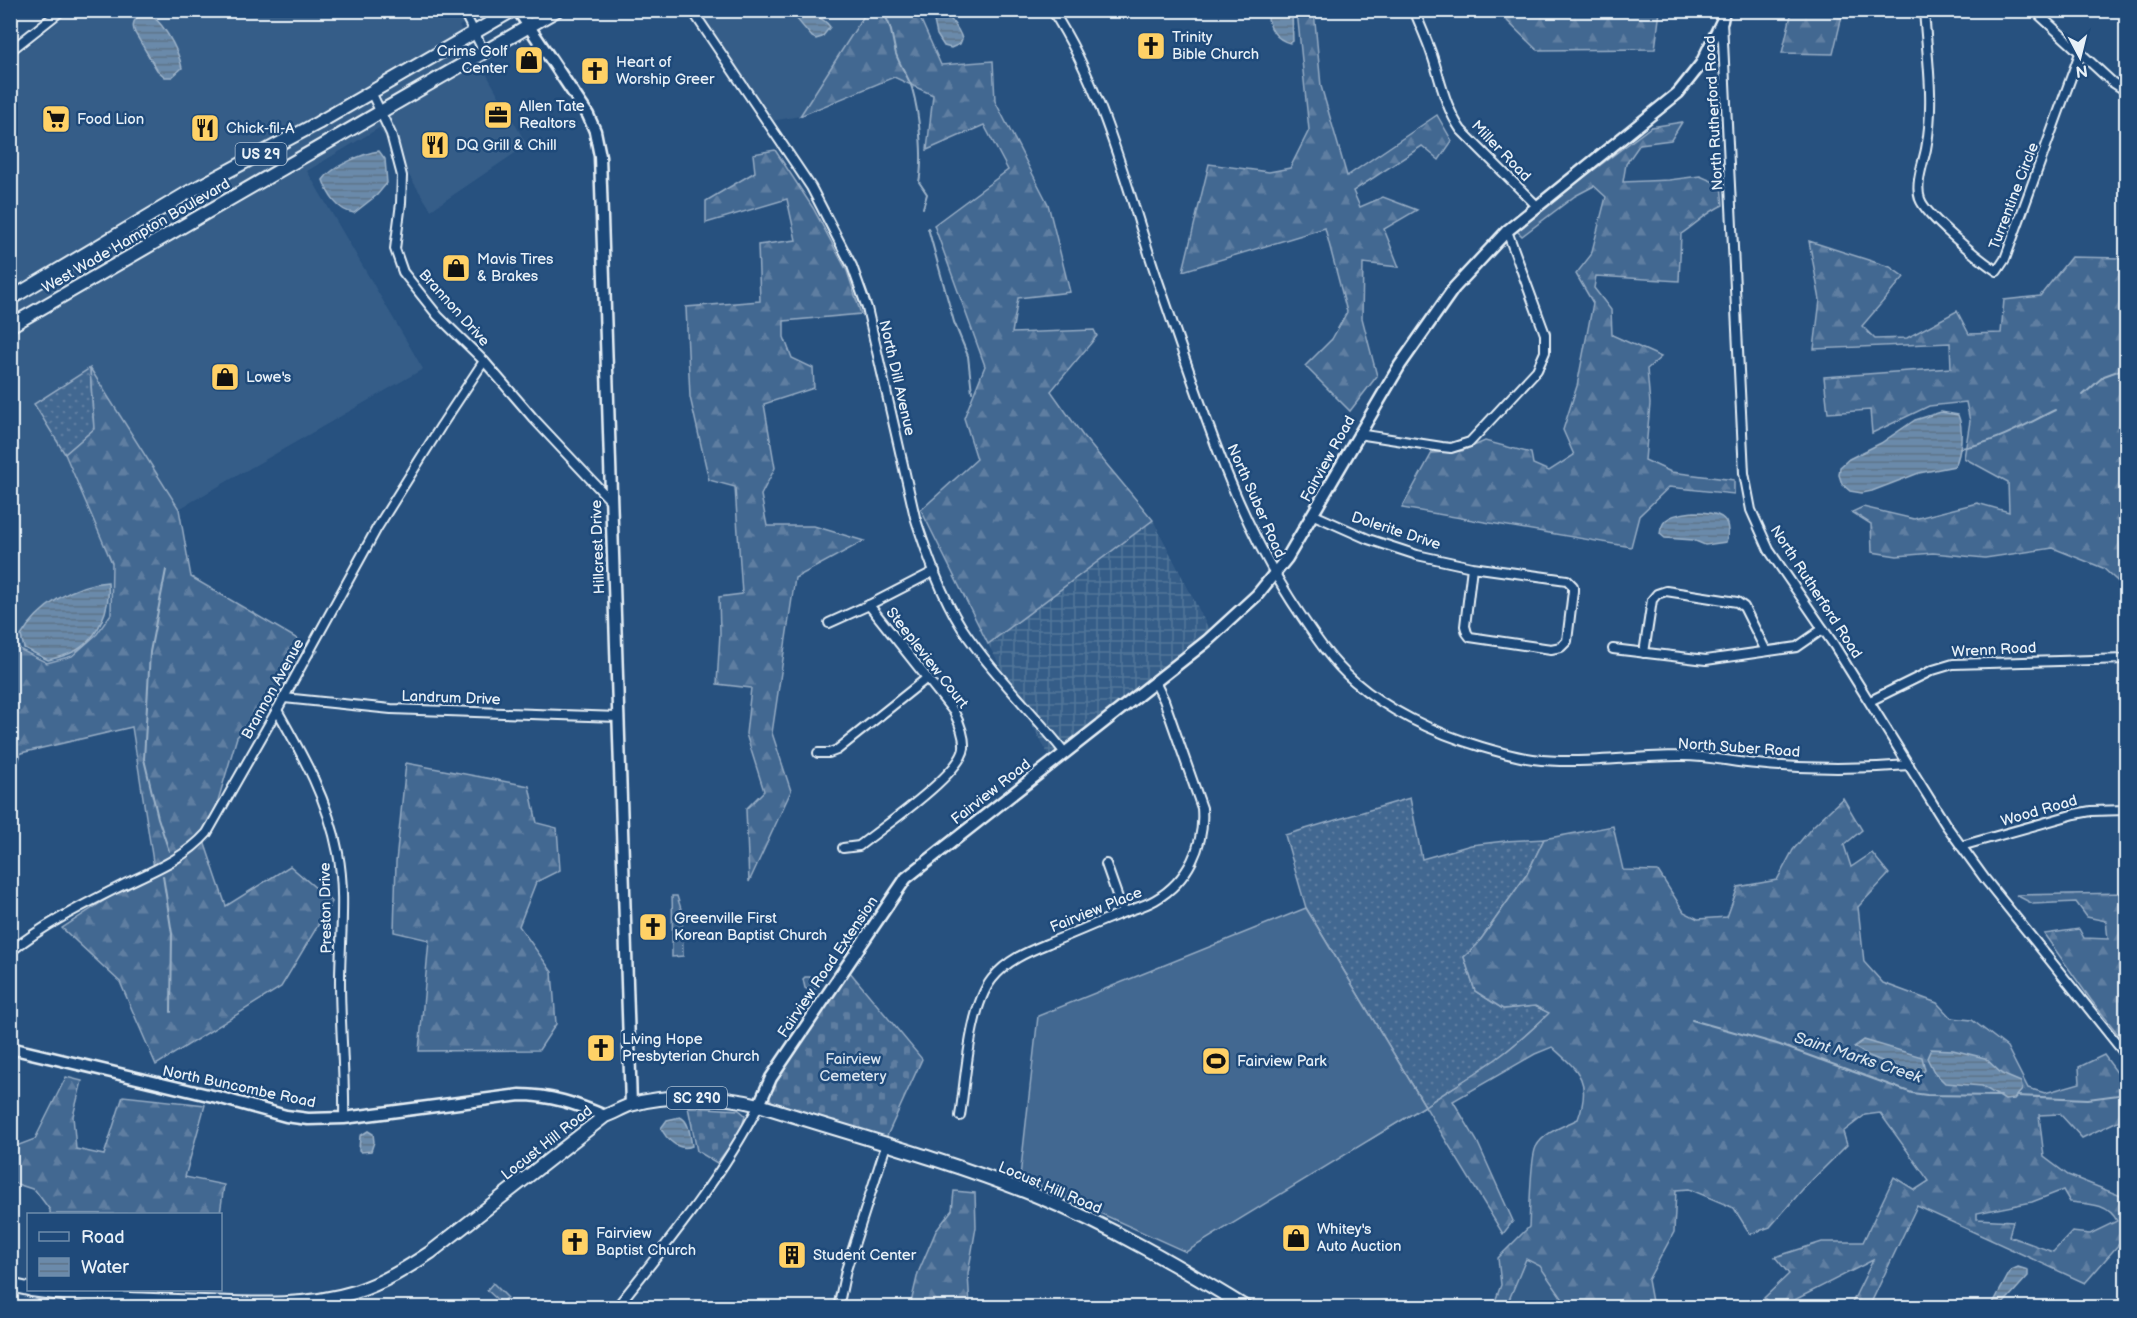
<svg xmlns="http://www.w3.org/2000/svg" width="2137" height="1318" font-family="'Balsamiq Sans',sans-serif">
	<defs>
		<pattern id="industrial-grid" width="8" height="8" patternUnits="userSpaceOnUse" patternTransform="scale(1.5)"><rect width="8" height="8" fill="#355d88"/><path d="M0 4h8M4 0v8" fill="none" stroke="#52759a"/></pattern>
		<pattern id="grass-dots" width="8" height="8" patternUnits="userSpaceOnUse" patternTransform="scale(1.5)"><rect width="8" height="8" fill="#436891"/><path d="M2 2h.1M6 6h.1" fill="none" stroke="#5e7ea1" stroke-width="1.8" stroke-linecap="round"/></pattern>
		<pattern id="forest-firs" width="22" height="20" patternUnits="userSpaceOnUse" patternTransform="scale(1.5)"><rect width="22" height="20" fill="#436891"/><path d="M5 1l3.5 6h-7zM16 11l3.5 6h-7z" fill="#5e7ea1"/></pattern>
		<pattern id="cemetery-stones" width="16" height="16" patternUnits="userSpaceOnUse" patternTransform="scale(1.5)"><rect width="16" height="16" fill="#436891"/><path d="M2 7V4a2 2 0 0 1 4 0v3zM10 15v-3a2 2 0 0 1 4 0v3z" fill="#5e7ea1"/></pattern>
		<pattern id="park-crowns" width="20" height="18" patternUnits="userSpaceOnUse" patternTransform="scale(1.5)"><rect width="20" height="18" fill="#436891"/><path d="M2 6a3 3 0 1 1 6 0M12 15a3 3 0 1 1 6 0" fill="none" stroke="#5e7ea1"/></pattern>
		<pattern id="water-rules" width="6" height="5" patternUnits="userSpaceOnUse" patternTransform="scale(1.5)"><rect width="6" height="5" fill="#6b8aaa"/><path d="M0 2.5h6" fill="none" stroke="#5e7388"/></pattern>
	</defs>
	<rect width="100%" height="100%" fill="#27517f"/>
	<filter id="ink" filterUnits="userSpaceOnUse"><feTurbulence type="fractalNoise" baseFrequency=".0167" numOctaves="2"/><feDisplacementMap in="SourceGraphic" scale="12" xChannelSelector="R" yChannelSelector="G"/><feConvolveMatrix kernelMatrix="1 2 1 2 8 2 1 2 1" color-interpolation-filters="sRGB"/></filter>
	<g filter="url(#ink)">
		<g fill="#355d88">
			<path d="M72,11h413l-26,15 68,119 -96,65 -52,-82 -72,43 116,198 -244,140 -89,-141 -55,36 30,50 47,109 -1,51 -14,20 -25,22 -25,7 -26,-13 -10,-14v-577z"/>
			<path d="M697,11h170l-67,105 -28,5 -26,-34z"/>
			<path d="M1525,1259l15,7 28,41 -62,1z"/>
		</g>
		<path fill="url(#industrial-grid)" d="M1153,520l63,123 -160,126 -68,-125z"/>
		<g fill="url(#grass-dots)" stroke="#96acc4" stroke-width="1.5">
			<path d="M90,368l4,61 -29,25 -31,-50z"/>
			<path d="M1410,798l12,61 49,-14 34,-4 39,-2 -17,35 -50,71 -13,12 11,34 28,18 32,-3 15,7c-21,19 -42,39 -65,54 -20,14 -41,25 -60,39l-119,-198 -21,-73z"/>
		</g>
		<g fill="url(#forest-firs)" stroke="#96acc4" stroke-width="1.5" fill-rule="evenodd">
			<path d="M867,11h50l24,54 52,-4 2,40 53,103 22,88 -52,6 -6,35 82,-3 3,6 -46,55 32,45 70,84 -165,124 -67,-134 56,-51 -13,-41 21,-52 -51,-141 74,-55 -24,-45 -57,25 6,-55 -39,-18 -94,39z"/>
			<path d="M1297,11h17l7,75 26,90 90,-61 15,26 -13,19 -17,-14 -69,45 7,16 23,-10 34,13 -33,19 15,38 -36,-4 -1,55 15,58 -27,35 -45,-45 27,-27 15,-27 -22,-84 -142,43 26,-107 60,8 21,-4 19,-38z"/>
			<path d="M1486,11h174l-5,38 -118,1 -39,-38z"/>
			<path d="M1792,11h50v5l-9,38 -51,-1z"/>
			<path d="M1682,122l-11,18 -31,4 -14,20 -3,18 46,-2 31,-4 21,9 2,20c-16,7 -27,19 -42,29l-2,47 -83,-5 -2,12 17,22 1,25 49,22 -14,12 3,35 -5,56 26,12 63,8v14l-65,-7 -30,29 -8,31 -229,-39 30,-55 30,-2 23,-10 46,12 2,11 16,7 25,-16 -11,-25 14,-44 16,-83 -17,-29 15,-19 15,-58 -12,-11 -19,10 -53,40 -7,-7 136,-102z"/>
			<path d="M775,150l38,58 34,63 14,43 -77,7v16l8,21 21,10 1,20 -50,16 11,64 -14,27 6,31h47l50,15 -69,37 -23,155 19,58 -42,91 -3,-73 18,-18 -18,-57 5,-46 -34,-4 3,-51 -1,-36 23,-3 -7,-107 -26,-7 -19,-83 -4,-90 74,-6 -2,-56 38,-5 -9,-41 -81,24v-22l49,-29 -2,-18z"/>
			<path d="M1809,241l81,26 14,10 -42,49 13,13 32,-1 50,-27 12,23 32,-1 3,-33 36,-4 31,-39 51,1 4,-6v337l-23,-21 -50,-20 -68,10 -52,-5 -36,3 -25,-4 -1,-28 -19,-12 11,-5 51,12 63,-16 32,9 -1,-30 -44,-24 6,-37 -4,-19 -37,4 -57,27 -2,-23 -42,3 -4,-36 127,-9 -1,-25 -136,6 6,-49z"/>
			<path d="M90,368l89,141 12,68 127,74 -81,86 -32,107 21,62 64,-40 42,36 -51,85 -125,78 -36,-83 -58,-54 92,-60 -22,-141 -111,26 -10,33v-150l10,14 26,13 25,-7 25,-22 14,-20 1,-51 -47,-109 29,-25z"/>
			<path d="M406,763l123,23 8,37 20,5 3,42 -24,12 -17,44 33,46 4,52 -17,26 -120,1 10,-111 -35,-8 2,-70z"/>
			<path d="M1843,798l19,32 -18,15 7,22 21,-14 17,21 -31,33 6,55 19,21 54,20 14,15 21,2 35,27 21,41 17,5 35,-10 -1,-16 25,-12 22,30v32l-44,21 -22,-24 -21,1 5,42 24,18 58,23v38l-41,47 -168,-77 -48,101h-19l23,-47 -92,47h-6l-11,-9 25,-24 -14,-17 47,-15h41l31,-65 21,13 14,-9 -49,-68 -15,2 -22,17 4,13 -44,44 -33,38 -20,7 -16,-26 -45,-19 -13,1 -2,42 -26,48 5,27h-85l-28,-41 -14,-7 -20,48h-13l8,-22 -3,-27 31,-31c1,-16 1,-68 7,-80 8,-15 28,-21 42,-28 14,-38 1,-48 -26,-72l-17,7 -82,47 24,40 36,80 -10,13 -78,-128 -56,34 -63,-232 119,198c20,-14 40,-25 59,-39 24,-15 45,-34 65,-54l-14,-7 -32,3 -28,-18 -11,-34 13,-12 50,-71 17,-35 69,-13 10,44 35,1 26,41 14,7 29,-2 11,-30 39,-7 16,-30 20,-24zM2063,1190l7,12c18,2 38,1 47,19l-27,13 -18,-2 -19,20 -44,-16 4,-15 -36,-2v-6l55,-11z"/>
			<path d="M2126,893v151l-35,-44 -47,-66 35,-5 5,9 24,1 -2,-18 -19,-4 -11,-15 -43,2 -17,-9z"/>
			<path d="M66,1077l16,4 -9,35 3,33 28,6 19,-59 82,9 -20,72 39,8 -4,29h-170v-4l-15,-20 -24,-8v-34l24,-9z"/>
			<path d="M954,1191l21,2 1,34 -8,47 2,33h-60l8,-34 18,-42 16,-21z"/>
		</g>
		<g fill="url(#cemetery-stones)" stroke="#96acc4" stroke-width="1.5">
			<path d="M849,971l73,88 -36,79 -112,-32 -4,-8 1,-10z"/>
			<path d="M688,1107l51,3 6,5 -4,16 -24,32 -20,-12z"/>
		</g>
		<g fill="url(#park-crowns)" stroke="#96acc4" stroke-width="1.5">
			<path d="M672,896h5l5,16 1,44 -11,1c0,-21 1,-40 0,-61z"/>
			<path d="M805,977h5l7,5 1,4 -7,6 -6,-4 -2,-9z"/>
			<path d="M493,1283l14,14 -6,6 -14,-13z"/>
		</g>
		<path fill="#436891" stroke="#96acc4" stroke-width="1.5" d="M1306,908l119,198 -239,146 -166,-75 18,-161z"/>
		<g fill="url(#water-rules)" stroke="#9db3c9" stroke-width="1.5">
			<path d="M790,11c13,-1 33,5 40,16l-8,10 -6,2 -4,-2z"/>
			<path d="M937,11h8c6,10 14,16 17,28l-2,5 -9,4 -7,-2 -7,-11 -3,-14 4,-6z"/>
			<path d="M1267,11h25l1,30 -3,2c-16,-4 -22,-18 -23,-32z"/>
			<path d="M143,13c18,1 36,39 39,55l-10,9h-7l-8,-7 -22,-37c-4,-10 -1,-14 8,-20z"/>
			<path d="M379,151l6,8 2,24 -10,12 -23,18c-16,-2 -26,-18 -31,-33 8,-13 41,-27 56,-29z"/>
			<path d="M1941,412l17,3c6,14 3,38 -3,51l-36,7 -47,18 -10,2 -12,-2 -8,-7 -3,-9 1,-8 9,-8 32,-16 34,-23z"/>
			<path d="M1694,512c22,0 40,3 32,30l-21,3 -12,-5 -28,-2 -5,-4c1,-19 18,-20 34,-22z"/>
			<path d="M108,582c3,27 -10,59 -37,71 -7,3 -16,5 -23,7l-24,-12 -3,-12c17,-29 52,-52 87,-54z"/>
			<path d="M1864,1040l58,17 3,13 -6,6 -50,-20 -15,-9z"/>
			<path d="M1931,1049l22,1 32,8 17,16 19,8 1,8 -8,9 -9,1 -23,-14 -37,-3 -11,-11 -7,-14z"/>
			<path d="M680,1117c10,4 10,20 12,29 -13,6 -26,-7 -31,-18l6,-8z"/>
			<path d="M368,1131l5,3 1,8 -3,9 -10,1 -2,-2 1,-14z"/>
			<path d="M2018,1267l10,3v6l-28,31h-9l20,-37z"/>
		</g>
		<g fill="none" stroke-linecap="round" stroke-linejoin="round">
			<g stroke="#9db3c9" stroke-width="2">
				<path d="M880,10c12,11 12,30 16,44 4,12 12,22 16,34 7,24 12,70 7,94l8,12 -4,14"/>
				<path d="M928,228l26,94 14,34 4,36"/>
				<path d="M2083,395l21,-19 22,-8"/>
				<path d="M1960,448c34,-4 64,-23 95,-38"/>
				<path d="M166,570l-16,82 -6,107 14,59 11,33"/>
				<path d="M163,876l9,58 -1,78"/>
				<path d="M1692,1020l85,24 135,49 15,2 74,1"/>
				<path d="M2016,1096l72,3 38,-5"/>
			</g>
			<g stroke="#e8f1f8" stroke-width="12">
				<g id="street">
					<path d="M463,10l21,42"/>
					<path d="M692,10l119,177 41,79 15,42 48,209c12,37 26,78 47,111 30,45 70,83 103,125"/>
					<path d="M1052,10c53,82 75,180 106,271 40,113 74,233 142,333 16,24 32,48 54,67 37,32 81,52 128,66 17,5 34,10 51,12 48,6 98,-3 146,-3 26,-1 52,6 78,8 48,5 105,5 152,1"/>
					<path d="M1414,10c6,15 13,30 18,45 9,27 13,52 29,75l76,76"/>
					<path d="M1924,10c3,46 11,93 2,139 -3,15 -11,35 -6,50 6,17 60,61 77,72l8,-12 75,-206"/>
					<path d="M2034,10l78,72 14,9"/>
					<path d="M1722,21l22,452 7,37 18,40 65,95 112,180 39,54 141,176"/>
					<path d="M10,51l52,-41"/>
					<path d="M371,92l20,42 11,42 -1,27 -6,46 8,23 35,44 46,45 50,58 77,82"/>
					<path d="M1358,434l84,13 9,1 19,-6 67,-72 8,-18v-18l-38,-103"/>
					<path d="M1314,515l54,24 49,16 55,12 95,13 6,6v5l-6,50 -6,6 -10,2 -81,-12 -3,-4 -2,-7 7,-59"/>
					<path d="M829,623l40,-18 66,-34"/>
					<path d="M1613,649l93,11 91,-13 26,-18"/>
					<path d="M1644,653l8,-53 5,-6 9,-3 71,11 7,5 22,44"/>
					<path d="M284,698l107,11 227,8"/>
					<path d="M1870,701l63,-31 20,-6 173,-5"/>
					<path d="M277,710c26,46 51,90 61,143 8,41 2,86 2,128 0,46 5,92 4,137"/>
					<path d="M818,753h11l8,-3 90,-72"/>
					<path d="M1961,846l114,-32 16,-3 35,-1"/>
					<path d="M843,848l16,-2c23,-18 102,-72 105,-98 1,-13 -5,-26 -10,-36l-85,-107"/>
					<path d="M1106,864l17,48"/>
					<path d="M10,952c33,-27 73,-47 111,-66 31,-15 63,-27 86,-53l70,-123 100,-182 64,-102 43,-65"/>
					<path d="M960,1116c6,-37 9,-108 32,-137 15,-19 35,-27 57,-36 23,-9 45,-19 68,-28 12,-5 26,-8 38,-15 33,-19 50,-55 47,-92l-38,-108 -9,-18"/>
					<path d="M616,1308c51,-64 105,-130 143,-203"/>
					<path d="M838,1308l8,-38 40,-125"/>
				</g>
			</g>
			<g stroke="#e8f1f8" stroke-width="15">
				<g id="secondary">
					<path d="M518,10l70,105 7,16 5,25 31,949"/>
					<path d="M10,1048l211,50 65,18 22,3 36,-1 176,-23c30,0 57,9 85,21"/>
					<path d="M759,1105l12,-27 135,-200 301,-237 50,-46 30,-37 113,-193 54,-77 53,-57 171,-138 23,-29 21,-43 2,-11"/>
					<path d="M70,1295l1,13"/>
				</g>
			</g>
			<g stroke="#e8f1f8" stroke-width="16">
				<g id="primary">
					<path d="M10,299l179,-107 129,-69 195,-113"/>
					<path d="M10,326l547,-316"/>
					<path d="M10,1285l18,4"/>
					<path d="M31,1290c57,8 115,10 173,12 50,2 102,5 151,-10 28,-9 52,-24 76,-40l174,-136c8,-3 17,-8 25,-11 37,-11 93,-10 129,0 92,29 188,55 278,91 73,30 143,71 210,112"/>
				</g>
			</g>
			<use href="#street" stroke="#1f4a7a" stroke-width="8"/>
			<use href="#secondary" stroke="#1f4a7a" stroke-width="10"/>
			<use href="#primary" stroke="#1f4a7a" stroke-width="12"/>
		</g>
	</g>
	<defs>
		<g id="church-square" transform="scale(1.5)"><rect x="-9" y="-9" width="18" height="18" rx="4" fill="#ffd166" stroke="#1f4a7a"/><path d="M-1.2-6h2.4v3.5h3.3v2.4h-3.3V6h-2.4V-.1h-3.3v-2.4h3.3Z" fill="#111"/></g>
		<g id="shop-square" transform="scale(1.5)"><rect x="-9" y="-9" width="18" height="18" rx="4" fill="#ffd166" stroke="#1f4a7a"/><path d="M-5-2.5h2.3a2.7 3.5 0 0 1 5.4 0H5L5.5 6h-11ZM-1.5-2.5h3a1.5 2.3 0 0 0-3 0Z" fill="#111"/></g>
		<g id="office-square" transform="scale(1.5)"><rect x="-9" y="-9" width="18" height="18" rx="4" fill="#ffd166" stroke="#1f4a7a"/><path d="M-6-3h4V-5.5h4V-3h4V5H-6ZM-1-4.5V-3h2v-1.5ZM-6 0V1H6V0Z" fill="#111"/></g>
		<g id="supermarket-square" transform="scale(1.5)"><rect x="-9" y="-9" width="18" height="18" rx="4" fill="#ffd166" stroke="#1f4a7a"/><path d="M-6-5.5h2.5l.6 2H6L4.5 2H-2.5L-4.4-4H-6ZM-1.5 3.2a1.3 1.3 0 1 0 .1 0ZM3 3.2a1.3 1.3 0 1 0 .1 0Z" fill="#111"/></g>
		<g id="restaurant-square" transform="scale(1.5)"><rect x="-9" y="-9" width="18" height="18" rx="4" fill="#ffd166" stroke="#1f4a7a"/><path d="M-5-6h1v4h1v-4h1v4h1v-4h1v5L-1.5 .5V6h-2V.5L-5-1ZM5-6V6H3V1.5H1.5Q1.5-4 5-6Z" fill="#111"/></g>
		<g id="stadium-square" transform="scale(1.5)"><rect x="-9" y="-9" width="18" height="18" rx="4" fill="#ffd166" stroke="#1f4a7a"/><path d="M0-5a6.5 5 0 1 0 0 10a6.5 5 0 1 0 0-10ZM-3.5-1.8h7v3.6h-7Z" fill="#111"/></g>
		<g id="building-square" transform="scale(1.5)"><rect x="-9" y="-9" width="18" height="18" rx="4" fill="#ffd166" stroke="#1f4a7a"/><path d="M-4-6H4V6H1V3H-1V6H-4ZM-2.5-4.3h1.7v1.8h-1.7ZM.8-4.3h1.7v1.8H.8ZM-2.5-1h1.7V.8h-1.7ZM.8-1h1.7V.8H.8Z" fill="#111"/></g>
	</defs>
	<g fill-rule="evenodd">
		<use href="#church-square" x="1151" y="46"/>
		<use href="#shop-square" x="529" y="60"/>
		<use href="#church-square" x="595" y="71"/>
		<use href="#office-square" x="498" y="115"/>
		<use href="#supermarket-square" x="56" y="119"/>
		<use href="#restaurant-square" x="205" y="128"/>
		<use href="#restaurant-square" x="435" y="145"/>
		<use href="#shop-square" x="456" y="268"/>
		<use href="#shop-square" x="225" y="377"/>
		<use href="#church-square" x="653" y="927"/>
		<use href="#church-square" x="601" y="1048"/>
		<use href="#stadium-square" x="1216" y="1061"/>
		<use href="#shop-square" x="1296" y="1238"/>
		<use href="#church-square" x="575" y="1242"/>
		<use href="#building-square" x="792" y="1255"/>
	</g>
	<g text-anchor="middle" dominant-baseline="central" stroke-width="5" stroke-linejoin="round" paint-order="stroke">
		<g fill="#1f4a7a" stroke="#acbfd2" stroke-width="1.5">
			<rect x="235.5" y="143" width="51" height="22" rx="4.5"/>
			<rect x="667" y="1087" width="60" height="22" rx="4.5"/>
		</g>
		<g font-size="14" font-weight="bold" fill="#e8f1f8">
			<text x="261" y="154">US 29</text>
			<text x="697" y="1098">SC 290</text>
		</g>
		<g font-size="15" fill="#e8f1f8" stroke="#1f4a7a" text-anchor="start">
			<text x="1172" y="37">Trinity<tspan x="1172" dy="17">Bible Church</tspan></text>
			<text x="508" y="51" text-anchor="end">Crims Golf<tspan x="508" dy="17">Center</tspan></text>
			<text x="616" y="62">Heart of<tspan x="616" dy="17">Worship Greer</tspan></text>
			<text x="519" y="106">Allen Tate<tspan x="519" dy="17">Realtors</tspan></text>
			<text x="77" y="119">Food Lion</text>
			<text x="226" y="128">Chick-fil-A</text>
			<text x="456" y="145">DQ Grill &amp; Chill</text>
			<text x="477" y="259">Mavis Tires<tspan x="477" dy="17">&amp; Brakes</tspan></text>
			<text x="246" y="377">Lowe's</text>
			<text x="674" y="918">Greenville First<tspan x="674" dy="17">Korean Baptist Church</tspan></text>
			<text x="622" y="1039">Living Hope<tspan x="622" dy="17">Presbyterian Church</tspan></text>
			<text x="1237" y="1061">Fairview Park</text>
			<text x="1317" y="1229">Whitey's<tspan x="1317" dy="17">Auto Auction</tspan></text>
			<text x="596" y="1233">Fairview<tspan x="596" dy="17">Baptist Church</tspan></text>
			<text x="813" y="1255">Student Center</text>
		</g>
		<g font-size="15" fill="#e8f1f8" stroke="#1f4a7a">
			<text transform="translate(1714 113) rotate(-93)">North Rutherford Road</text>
			<text transform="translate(1501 151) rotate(46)">Miller Road</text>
			<text transform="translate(2014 196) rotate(-69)">Turrentine Circle</text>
			<text transform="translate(136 236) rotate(-30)">West Wade Hampton Boulevard</text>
			<text transform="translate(454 308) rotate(48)">Brannon Drive</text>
			<text transform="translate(897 378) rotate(77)">North Dill Avenue</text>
			<text transform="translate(1328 459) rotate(-61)">Fairview Road</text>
			<text transform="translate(1256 501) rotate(66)">North Suber Road</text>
			<text transform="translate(1396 531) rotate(18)">Dolerite Drive</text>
			<text transform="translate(598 547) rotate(-92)">Hillcrest Drive</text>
			<text transform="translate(1816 592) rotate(57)">North Rutherford Road</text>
			<text transform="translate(1994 650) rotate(-3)">Wrenn Road</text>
			<text transform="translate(927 658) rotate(52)">Steepleview Court</text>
			<text transform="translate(273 689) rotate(-61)">Brannon Avenue</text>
			<text transform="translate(451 698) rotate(2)">Landrum Drive</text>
			<text transform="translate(1739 748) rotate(4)">North Suber Road</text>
			<text transform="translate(991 792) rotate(-38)">Fairview Road</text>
			<text transform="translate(2039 811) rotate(-16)">Wood Road</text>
			<text transform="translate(326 908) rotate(-91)">Preston Drive</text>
			<text transform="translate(1096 910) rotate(-22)">Fairview Place</text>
			<text transform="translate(828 967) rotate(-56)">Fairview Road Extension</text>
			<text transform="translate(239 1087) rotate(12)">North Buncombe Road</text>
			<text transform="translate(547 1143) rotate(-38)">Locust Hill Road</text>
			<text transform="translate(1050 1188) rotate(23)">Locust Hill Road</text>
		</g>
		<g font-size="15" fill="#d8e3ee" stroke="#1f4a7a">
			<text x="853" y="1059">Fairview<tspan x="853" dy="17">Cemetery</tspan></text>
		</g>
		<g font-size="16" font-style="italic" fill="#d5e2ec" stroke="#1f4a7a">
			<text transform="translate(1858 1058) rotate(18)">Saint Marks Creek</text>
		</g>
	</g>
	<rect width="2137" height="1318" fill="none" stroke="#1f4a7a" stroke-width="36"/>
	<rect x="18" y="18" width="2101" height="1282" fill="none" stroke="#e8f1f8" stroke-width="2" filter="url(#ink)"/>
	<rect x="27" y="1213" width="195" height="78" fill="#1f4a7a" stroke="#6f8dac" stroke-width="1.5"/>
	<rect x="39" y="1232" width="30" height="9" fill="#1f4a7a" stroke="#6f8dac" stroke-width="1.5"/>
	<text x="81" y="1243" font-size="18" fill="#e8f1f8">Road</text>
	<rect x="39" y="1258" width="30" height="18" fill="url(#water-rules)" stroke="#6f8dac" stroke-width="1.5"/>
	<text x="81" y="1273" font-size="18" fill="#e8f1f8">Water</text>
	<g transform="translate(2080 57) rotate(173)" stroke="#1f4a7a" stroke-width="4.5" paint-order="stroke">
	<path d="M0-4.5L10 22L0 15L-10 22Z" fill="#e8f1f8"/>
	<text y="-9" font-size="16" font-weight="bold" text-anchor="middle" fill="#e8f1f8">N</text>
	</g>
</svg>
